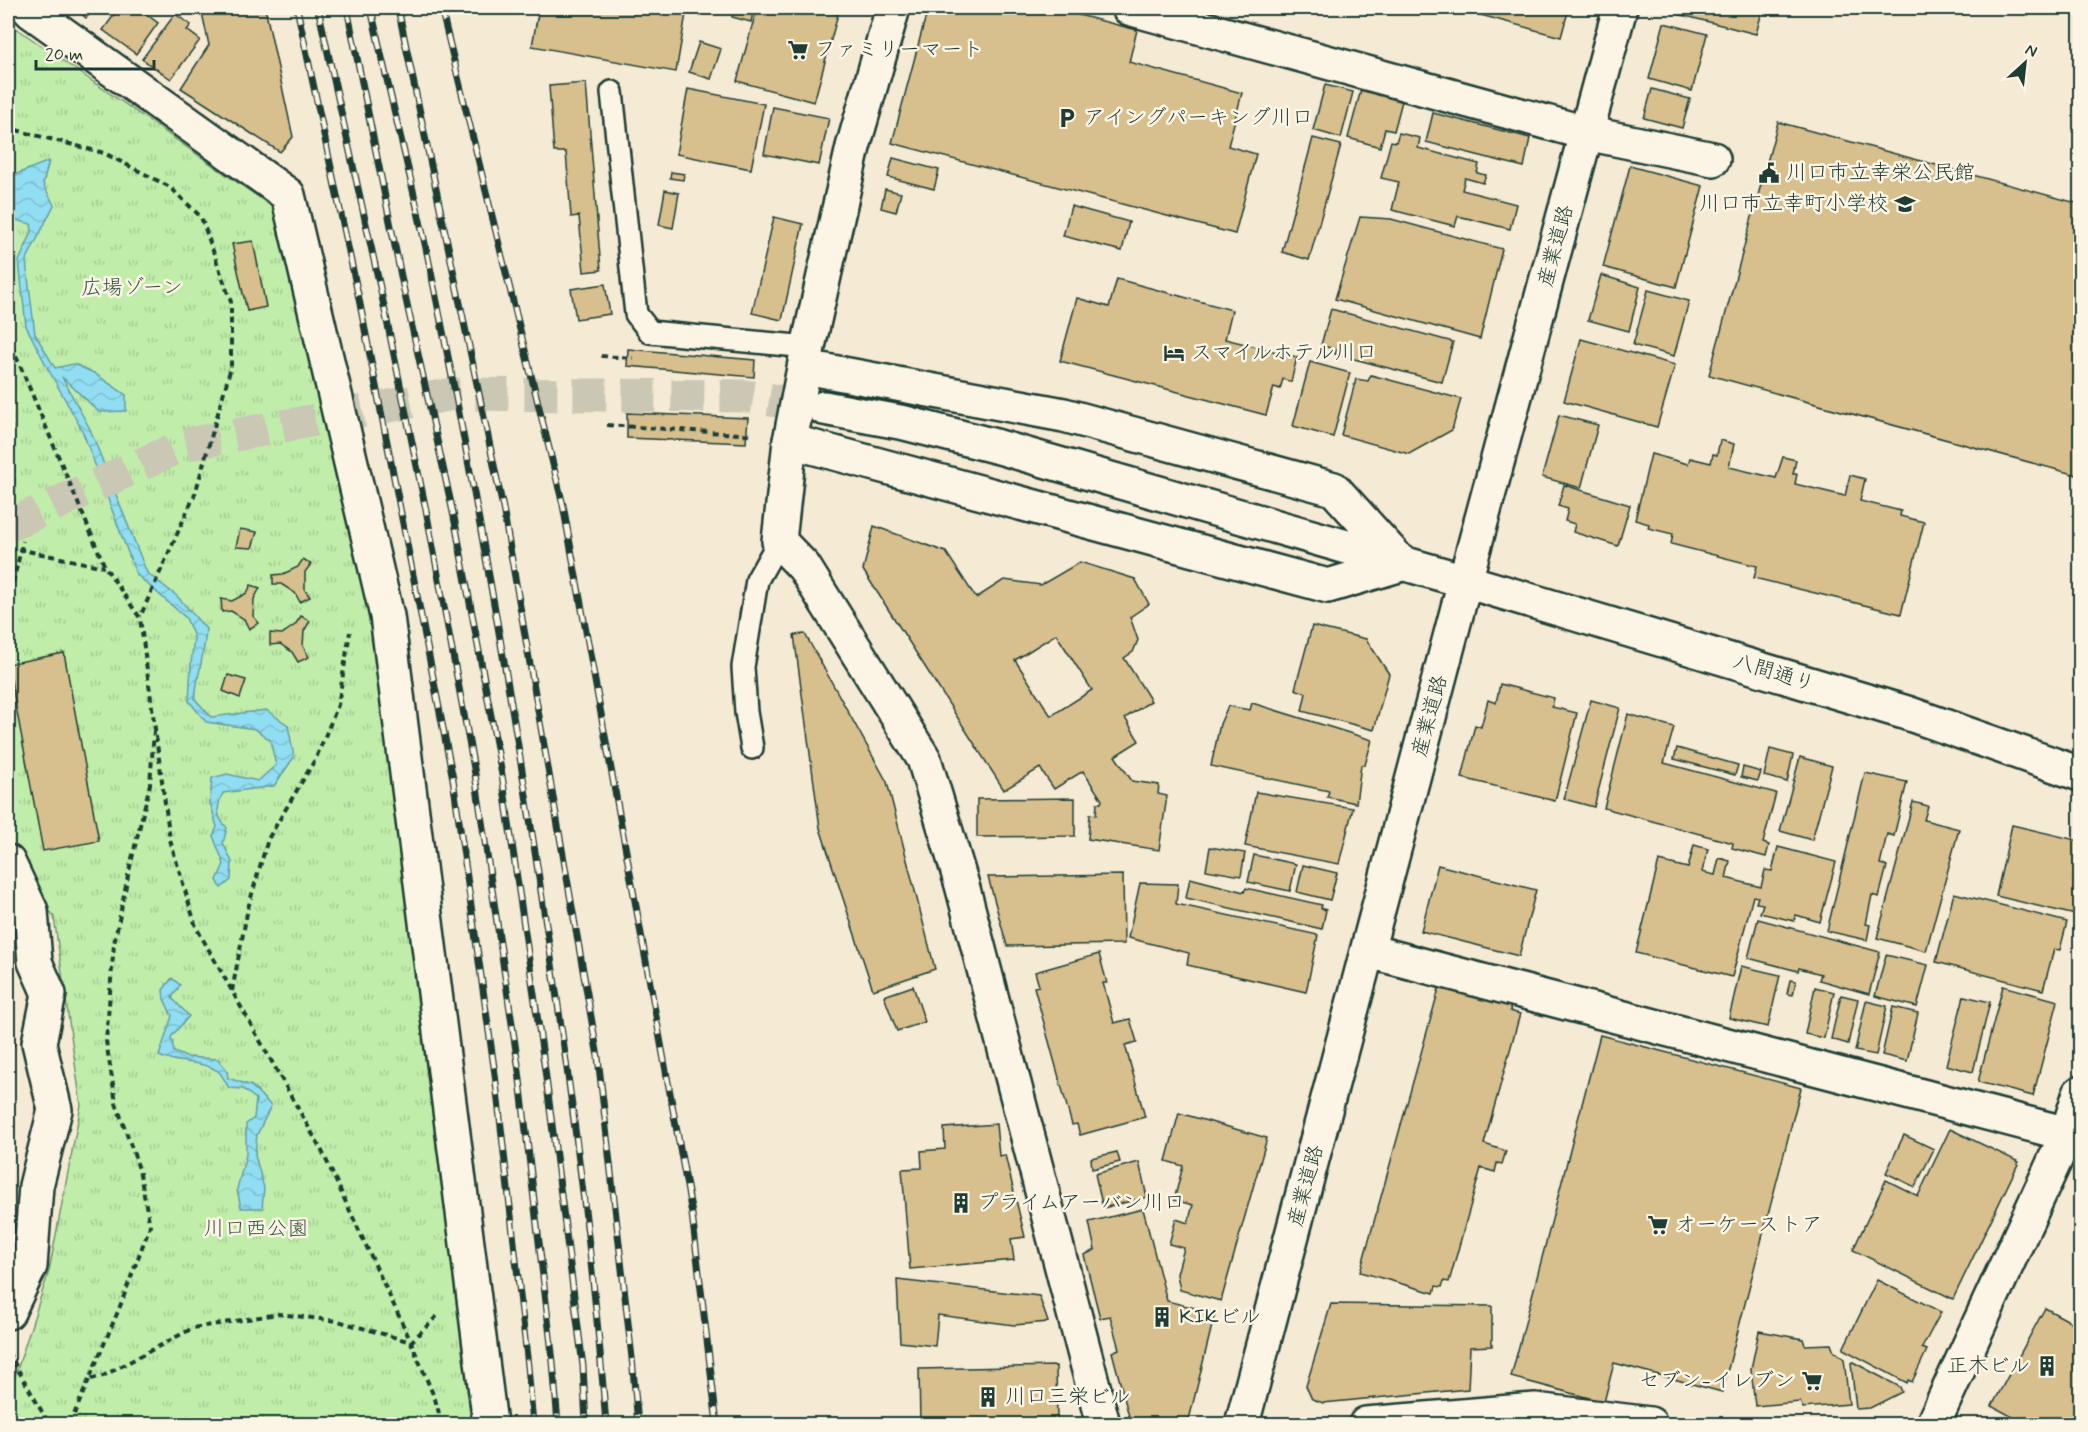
<svg xmlns="http://www.w3.org/2000/svg" width="2088" height="1432" font-family="Mynerve,'Klee One',sans-serif">
	<defs>
		<pattern id="park-tufts" width="24" height="20" patternUnits="userSpaceOnUse" patternTransform="scale(1.5)"><rect width="24" height="20" fill="#c1edaa"/><path d="M3 7l-1-3M5 7V3M7 7l1-3M15 17l-1-3M17 17v-4M19 17l1-3" fill="none" stroke="#a5cc93"/></pattern>
		<pattern id="water-waves" width="16" height="10" patternUnits="userSpaceOnUse" patternTransform="scale(1.5)"><rect width="16" height="10" fill="#91ddf1"/><path d="M0 5q4-4 8 0t8 0" fill="none" stroke="#7dbfcf"/></pattern>
	</defs>
	<rect width="100%" height="100%" fill="#f5ead4"/>
	<filter id="ink" filterUnits="userSpaceOnUse"><feTurbulence type="fractalNoise" baseFrequency=".0167" numOctaves="2"/><feDisplacementMap in="SourceGraphic" scale="12" xChannelSelector="R" yChannelSelector="G"/><feConvolveMatrix kernelMatrix="1 2 1 2 8 2 1 2 1" color-interpolation-filters="sRGB"/></filter>
	<g filter="url(#ink)">
		<path fill="url(#park-tufts)" stroke="#70956f" stroke-width="1.5" d="M16,28l261,182 98,398 99,767 -1,49h-465v-26l41,-127 32,-166 -27,-188 -46,-67v-818z"/>
		<g fill="url(#water-waves)" stroke="#639da5" stroke-width="1.5">
			<path d="M49,161l-6,23 11,21 -28,56 9,73 20,34 19,-4 20,9 32,22v16l-27,1 -37,-35 28,52 57,144 30,23 29,33c-1,24 -9,46 -11,70l16,18 55,-7 22,15 6,32 -20,29 -51,7c-7,14 -7,24 4,35l-4,15 9,19 -1,18 -10,8 -4,-8 7,-16 -11,-28 4,-9 -7,-25 2,-24 15,-4 31,7 18,-16 -6,-25 -15,-11 -49,-7 -17,-21 2,-37 3,-27 -8,-19 -50,-44 -54,-144 -35,-63 -21,-41 -7,-65 13,-29 -1,-8 -19,-5 -1,-28 3,-16z"/>
			<path d="M172,978l8,7 -8,13 17,18 -18,21 3,15 12,5 32,2 9,11 1,8 24,8 19,20 -14,29 -2,20 9,33 -2,20h-21l-4,-19 9,-34v-31l8,-6 2,-19 -13,-10 -14,-1c-3,-4 -6,-12 -10,-16 -16,-12 -42,-8 -60,-16l13,-40 -8,-17 -1,-9z"/>
		</g>
		<g fill="#d7bf8e" stroke="#1f3d34" stroke-width="1.5" fill-rule="evenodd">
			<path d="M75,8h21l-10,10z"/>
			<path d="M119,8h19l20,15 -22,31 -33,-24z"/>
			<path d="M146,8h12l-5,5z"/>
			<path d="M201,8h64l28,129 -13,15 -99,-64 28,-43z"/>
			<path d="M539,8h148l-11,64 -144,-26z"/>
			<path d="M735,8h19l-3,14 -19,-5z"/>
			<path d="M757,8h56l25,6 -24,88 -77,-21z"/>
			<path d="M928,8h124l85,22 -8,32 113,31 -14,53 28,8 -21,80 -343,-91z"/>
			<path d="M1232,8h18l-1,4z"/>
			<path d="M1455,8h114l-8,29z"/>
			<path d="M1676,8h87l-7,26 -82,-21z"/>
			<path d="M175,14l16,11 -4,5 13,10 -29,39 -29,-20z"/>
			<path d="M1664,23l43,11 -15,57 -43,-12z"/>
			<path d="M699,42l22,7 -10,30 -22,-7z"/>
			<path d="M586,83l15,187 -17,2 -5,-56 -8,1 -5,-65h-12l-5,-66z"/>
			<path d="M1325,85l28,7 -12,46 -28,-8z"/>
			<path d="M688,89l76,15 -13,65 -75,-15z"/>
			<path d="M1652,89l38,10 -8,29 -38,-10z"/>
			<path d="M1361,90l41,11 -8,30 -9,-2 -5,18 -32,-9z"/>
			<path d="M773,107l56,11 -10,47 -55,-11z"/>
			<path d="M1433,113l97,25 -6,29 -98,-25z"/>
			<path d="M1778,122l302,82v272l-371,-101z"/>
			<path d="M1399,133l21,5 -2,10 61,16 -2,9 9,2 -3,8 -18,-5 -3,12 54,14 -6,25 -52,-13 -3,10 -63,-16 7,-28 -18,-4 10,-37 5,1z"/>
			<path d="M1313,138l28,7 -32,115 -27,-8z"/>
			<path d="M893,158l46,12 -5,19 -46,-12z"/>
			<path d="M1630,166l73,20 -27,101 -73,-20z"/>
			<path d="M671,172l13,2 -1,6 -13,-2z"/>
			<path d="M885,189l16,4 -5,19 -15,-4z"/>
			<path d="M665,190l14,3 -6,35 -14,-3z"/>
			<path d="M1071,206l58,16 -7,29 -59,-15z"/>
			<path d="M774,217l29,7 -21,96 -30,-7z"/>
			<path d="M1360,217l31,2 111,30 -22,90 -145,-40z"/>
			<path d="M253,241l13,66 -19,4 -15,-67z"/>
			<path d="M1601,275l39,12 -11,44 -41,-11z"/>
			<path d="M1117,279l115,31 -7,29 72,18 -6,25 -8,-3 -3,10 -6,-2 -8,28 -206,-54 17,-63 32,9z"/>
			<path d="M605,284l5,30 -34,5 -5,-30z"/>
			<path d="M1648,290l41,11 -15,55 -41,-11z"/>
			<path d="M1331,309l122,33 -11,40 -107,-28 1,-4 -15,-5z"/>
			<path d="M1581,339l94,26 -18,62 -93,-26z"/>
			<path d="M628,349l127,11 -1,17 -127,-11z"/>
			<path d="M1310,362l40,11 -17,64 -40,-11z"/>
			<path d="M1371,375l90,24 -9,31 -43,24 -68,-19 15,-56 12,2z"/>
			<path d="M627,413l121,5 -2,25 -119,-5z"/>
			<path d="M1559,415l39,10 -17,63 -39,-11z"/>
			<path d="M1720,440l14,4 -5,23 47,11 7,-21 13,3 -3,14h4l-2,10 50,12 5,-21 15,4 -5,22 41,10 -1,5 24,6 -23,92 -147,-36 3,-12 -86,-22 2,-10 -25,-6 1,-4 -14,-4 16,-66 37,10 2,-6 21,5 2,-9 4,1z"/>
			<path d="M1564,485l66,20 -12,41 -45,-14 2,-8 -10,-3 3,-12 -10,-3z"/>
			<path d="M874,526l72,26 30,46 28,-18 37,5 39,-23 55,17 14,25 -19,13 8,23 -5,12 -9,6 27,43 -26,17 14,23 -24,15 17,25 27,4 -1,9 9,2 -8,54 -71,-11 2,-25 6,1 1,-12h4l1,-3 -19,-29 -29,18 -14,-21 -36,22 -141,-220zM1056,634l36,56 -41,26 -36,-56z"/>
			<path d="M240,529l17,3 -5,16 -16,-1z"/>
			<path d="M303,559l8,5 -6,8v18l5,7 -10,5 -5,-9 -14,-9h-8v-9l10,-1 15,-7z"/>
			<path d="M251,585l9,3 -6,11 -1,17 6,7 -10,6 -5,-10 -13,-8 -9,1 -1,-13 11,2 15,-8z"/>
			<path d="M301,616l9,5 -6,10 -1,15 6,11 -11,5 -6,-10 -12,-8 -10,1v-12l12,1 13,-9z"/>
			<path d="M1312,626l54,13 23,35 -15,56 -72,-19 4,-18 -11,-4z"/>
			<path d="M805,634l82,148 48,187 -62,21 -53,-162 -26,-193z"/>
			<path d="M64,653l35,188 -56,10 -35,-187z"/>
			<path d="M228,675l18,5 -6,18 -17,-7z"/>
			<path d="M1500,684l54,14 -2,9 25,6 -22,88 -93,-23 13,-53 6,2 7,-27 8,3z"/>
			<path d="M1591,700l29,8 -26,99 -30,-8z"/>
			<path d="M1252,703l120,37 -7,25h-4l-5,38 -29,-6 2,-6 -118,-25 9,-42 8,-18 22,4z"/>
			<path d="M1628,714l46,13 -10,36 112,30 -13,50 6,2 -3,12 -34,-9 1,-5 -129,-35z"/>
			<path d="M1677,748l61,17 -3,10 -61,-16z"/>
			<path d="M1770,749l23,6 -6,27 -23,-6z"/>
			<path d="M1800,757l32,9 -20,74 -32,-9z"/>
			<path d="M1743,767l18,5 -3,9 -17,-4z"/>
			<path d="M1865,773l42,9 -13,54 -7,-2 -7,30 7,2 -8,31 -7,-2 -6,29 4,1 -3,15 -40,-9z"/>
			<path d="M1256,792l97,16 -14,56 -94,-18z"/>
			<path d="M1075,798v38l-98,1v-38z"/>
			<path d="M1913,802l15,4 -4,14 35,9 -33,122 -49,-13z"/>
			<path d="M2012,825l68,16v75l-84,-20z"/>
			<path d="M1694,845l14,4 -6,23 13,3 4,-17 11,3 -4,17 35,9 4,-17 7,1 6,-24 58,15 -16,60 -24,-7 -2,6 -34,-8 3,-9 -7,-1 2,-6 -5,-1 -21,81 -96,-24 23,-92 29,7z"/>
			<path d="M1210,847l35,6 -4,23 -35,-6z"/>
			<path d="M1254,855l42,9 -6,27 -42,-9z"/>
			<path d="M1303,865l34,8 -7,27 -33,-8z"/>
			<path d="M1438,865l98,25 -17,66 -98,-25z"/>
			<path d="M1123,875l1,69 -117,2 -19,-69z"/>
			<path d="M1190,878l54,14 2,-4 76,17 -1,3 5,2 -4,19 -136,-31z"/>
			<path d="M1140,883l38,1 -2,20 142,31 -12,57 -119,-27 2,-12 -61,-15z"/>
			<path d="M1954,893l113,29 -7,28 -6,-1 -11,41 -107,-28z"/>
			<path d="M1758,919l122,33 -11,42 -50,-14 2,-6 -22,-6 -1,3 -50,-13z"/>
			<path d="M1099,954l8,29h-4l11,40 16,-4 7,23 -12,3 20,72 -65,18 -3,-11 -5,1 -38,-138 5,-1 -4,-14z"/>
			<path d="M1886,955l42,10 -11,42 -42,-11z"/>
			<path d="M1741,966l39,9 -12,52 -39,-9z"/>
			<path d="M8,971l7,4 -7,14z"/>
			<path d="M1790,980l6,1 -3,14 -6,-1z"/>
			<path d="M1440,985l71,20 -1,6 10,3 -36,130 22,7 -4,13 -5,-1 -2,9 -14,-4 -32,114 -5,-1 -2,6 -6,-1 -2,7 -74,-21z"/>
			<path d="M913,986l12,36 -28,9 -13,-35z"/>
			<path d="M2003,986l55,15 -25,95 -55,-14z"/>
			<path d="M1815,987l19,5 -10,46 -19,-4z"/>
			<path d="M1841,995l17,4 -10,45 -17,-5z"/>
			<path d="M1964,996l26,6 -17,70 -27,-7z"/>
			<path d="M1866,1001l21,5 -11,49 -21,-4z"/>
			<path d="M1893,1007l25,6 -11,48 -25,-6z"/>
			<path d="M1600,1035l201,53 -79,304 -108,-29 -10,39 -93,-25z"/>
			<path d="M8,1039l7,4 -7,16z"/>
			<path d="M1179,1113l88,25 -46,163 -41,-11 -3,-16 7,-26 -15,-4 7,-25 12,4 5,-18 -19,-5 9,-34 -17,-5z"/>
			<path d="M996,1124l3,32 6,-1 20,82 -14,2 3,21 -104,9 -8,-100 20,-1 -1,-17 24,-2 -1,-21z"/>
			<path d="M1950,1129l69,33 -66,137 -100,-49 33,-70 32,16z"/>
			<path d="M1904,1135l30,14 -19,38 -29,-14z"/>
			<path d="M1117,1152l3,10 -28,7 -1,-11z"/>
			<path d="M1139,1162l8,35 -44,11 -8,-34z"/>
			<path d="M1143,1209l24,92 48,12 -27,111h-57l-19,-72 7,-3 -9,-33 -10,2 -16,-63 11,-5 -6,-28z"/>
			<path d="M897,1280l142,16 9,26 -34,3 -76,-10 -3,31 -35,-4z"/>
			<path d="M1877,1280l64,32 -19,36 5,2 -15,32 -4,-2 -1,3 -64,-34z"/>
			<path d="M1331,1304l161,2v40l-22,1 -2,42 -145,14 -11,-4 -6,-13z"/>
			<path d="M2045,1308l35,19v97h-54l-34,-18z"/>
			<path d="M1759,1331l44,8 2,6 26,-1 3,8 3,1 7,6 5,45 -46,4 -3,-6 -45,4 -4,-37z"/>
			<path d="M1853,1362l47,25 2,5 -32,16 -14,1 -5,-46z"/>
			<path d="M1056,1366l1,58h-137l-1,-55z"/>
		</g>
		<g fill="none" stroke-linecap="round" stroke-linejoin="round">
			<path stroke="#cac7b4" stroke-width="33" stroke-dasharray="33 16" stroke-linecap="butt" d="M8,526l175,-81 270,-51 292,2 79,12"/>
			<g stroke="#1f3d34" stroke-width="26">
				<g id="lane">
					<path d="M612,92l24,222 14,18 158,15"/>
					<path d="M752,748l-6,-36 -3,-45 14,-87 22,-39"/>
				</g>
			</g>
			<g stroke="#1f3d34" stroke-width="38">
				<g id="street">
					<path d="M28,8l4,4 256,183 99,421 103,808"/>
					<path d="M893,8l-40,139 -45,200 -18,94 -11,100 25,26 120,192 38,126 141,539"/>
					<path d="M1129,8l457,125 127,26"/>
					<path d="M790,441l538,145 74,-22 -68,-75 -270,-74 -259,-48"/>
					<path d="M8,862l23,49 4,51 14,32 -10,49 16,67 -19,76 -6,80 -22,46"/>
					<path d="M1368,951l699,183"/>
					<path d="M1366,1424l169,-14 115,14"/>
					<path d="M1933,1424l134,-290 13,-41"/>
				</g>
			</g>
			<g stroke="#1f3d34" stroke-width="38">
				<g id="secondary">
					<path d="M824,408l81,15 94,24 466,134 442,132 173,61"/>
					<path d="M1242,1424l223,-843 155,-573"/>
				</g>
			</g>
			<g stroke="#1f3d34" stroke-width="4" stroke-dasharray="6 4.5" stroke-linecap="butt">
				<path d="M8,134l4,-5 92,24 66,34 31,30 30,85v65l-36,127 -55,123"/>
				<path d="M8,337l97,230 35,51 30,222 26,87 126,224 89,191 24,57 7,25"/>
				<path d="M601,356l32,2"/>
				<path d="M8,406h2l4,87"/>
				<path d="M607,425l146,10"/>
				<path d="M8,547l96,20"/>
				<path d="M8,603l15,-62"/>
				<path d="M232,991l16,-83 20,-69 48,-81 22,-53 12,-73"/>
				<path d="M8,1352l41,72"/>
				<path d="M91,1379l12,-3 90,-48 85,-14 60,7 73,21 28,-28"/>
				<path d="M70,1424l49,-115 31,-83 -11,-57 -23,-66 -10,-62 8,-97 15,-73 21,-87 4,-53"/>
			</g>
			<use href="#lane" stroke="#fcf5e5" stroke-width="21"/>
			<use href="#street" stroke="#fcf5e5" stroke-width="33"/>
			<use href="#secondary" stroke="#fcf5e5" stroke-width="33"/>
			<g stroke="#1f3d34" stroke-width="7">
				<g id="rail">
					<path d="M297,8l61,286 95,485 42,295 33,292 5,58"/>
					<path d="M318,8l62,279 47,228 48,259 44,297 34,291 5,62"/>
					<path d="M347,8l56,278 51,231 48,258 43,295 38,296 3,58"/>
					<path d="M371,8c19,91 44,182 62,274 45,220 83,440 116,662 24,159 45,320 57,480"/>
					<path d="M398,8l105,500 95,549 34,301 6,66"/>
					<path d="M441,8l122,497 129,709 25,210"/>
				</g>
			</g>
			<use href="#rail" stroke="#fcf5e5" stroke-width="4.5" stroke-dasharray="14" stroke-linecap="butt"/>
		</g>
	</g>
	<defs>
		<g id="supermarket-bare" transform="scale(1.62)"><path d="M-6-5.5h2.5l.6 2H6L4.5 2H-2.5L-4.4-4H-6ZM-1.5 3.2a1.3 1.3 0 1 0 .1 0ZM3 3.2a1.3 1.3 0 1 0 .1 0Z" fill="#1f3d34" stroke="#fcf5e5" stroke-width="2.5" paint-order="stroke"/></g>
		<g id="parking-bare" transform="scale(1.62)"><path d="M-3.5-5.5H1a3.5 3.5 0 0 1 0 7H-1V5.5H-3.5ZM-1-3.4V-.6H.8a1.4 1.4 0 0 0 0-2.8Z" fill="#1f3d34" stroke="#fcf5e5" stroke-width="2.5" paint-order="stroke"/></g>
		<g id="civic-bare" transform="scale(1.62)"><path d="M-.6-6.5H3V-4.5H.6V-3L4-1V1h2V6H-6V1h2V-1L-.6-3ZM-1.2 2.5V6h2.4V2.5Z" fill="#1f3d34" stroke="#fcf5e5" stroke-width="2.5" paint-order="stroke"/></g>
		<g id="school-bare" transform="scale(1.62)"><path d="M0-5L7-2L0 1L-7-2ZM-4 1L0 2.5L4 1V4Q0 6-4 4Z" fill="#1f3d34" stroke="#fcf5e5" stroke-width="2.5" paint-order="stroke"/></g>
		<g id="hotel-bare" transform="scale(1.62)"><path d="M-6-4.5h1.5V1H6V5H4.5V3h-9V5H-6ZM-4 0a1.8 1.8 0 1 1 3.6 0ZM.5 0V-2.5h3Q6-2.5 6 0Z" fill="#1f3d34" stroke="#fcf5e5" stroke-width="2.5" paint-order="stroke"/></g>
		<g id="building-bare" transform="scale(1.62)"><path d="M-4-6H4V6H1V3H-1V6H-4ZM-2.5-4.3h1.7v1.8h-1.7ZM.8-4.3h1.7v1.8H.8ZM-2.5-1h1.7V.8h-1.7ZM.8-1h1.7V.8H.8Z" fill="#1f3d34" stroke="#fcf5e5" stroke-width="2.5" paint-order="stroke"/></g>
	</defs>
	<g fill-rule="evenodd">
		<use href="#supermarket-bare" x="798" y="50"/>
		<use href="#parking-bare" x="1067" y="118"/>
		<use href="#civic-bare" x="1769" y="173"/>
		<use href="#school-bare" x="1905" y="204"/>
		<use href="#hotel-bare" x="1174" y="353"/>
		<use href="#building-bare" x="961" y="1203"/>
		<use href="#supermarket-bare" x="1658" y="1225"/>
		<use href="#building-bare" x="1162" y="1317"/>
		<use href="#building-bare" x="2047" y="1366"/>
		<use href="#supermarket-bare" x="1812" y="1381"/>
		<use href="#building-bare" x="988" y="1397"/>
	</g>
	<g text-anchor="middle" dominant-baseline="central" stroke-width="5" stroke-linejoin="round" paint-order="stroke">
		<g font-size="21" fill="#1f3d34" stroke="#fcf5e5" text-anchor="start">
			<text x="815" y="50">ファミリーマート</text>
			<text x="1084" y="118">アイングパーキング川口</text>
			<text x="1786" y="173">川口市立幸栄公民館</text>
			<text x="1888" y="204" text-anchor="end">川口市立幸町小学校</text>
			<text x="1191" y="353">スマイルホテル川口</text>
			<text x="978" y="1203">プライムアーバン川口</text>
			<text x="1675" y="1225">オーケーストア</text>
			<text x="1179" y="1317">KIKビル</text>
			<text x="2030" y="1366" text-anchor="end">正木ビル</text>
			<text x="1795" y="1381" text-anchor="end">セブン-イレブン</text>
			<text x="1005" y="1397">川口三栄ビル</text>
		</g>
		<g font-size="21" fill="#1f3d34" stroke="#fcf5e5">
			<text transform="translate(1556 246) rotate(-75)">産業道路</text>
			<text transform="translate(1774 673) rotate(17)">八間通り</text>
			<text transform="translate(1430 716) rotate(-75)">産業道路</text>
			<text transform="translate(1306 1186) rotate(-75)">産業道路</text>
		</g>
		<g font-size="21" fill="#375746" stroke="#fcf5e5">
			<text x="132" y="288">広場ゾーン</text>
			<text x="256" y="1229">川口西公園</text>
		</g>
	</g>
	<rect width="2088" height="1432" fill="none" stroke="#fcf5e5" stroke-width="30"/>
	<rect x="15" y="15" width="2058" height="1402" fill="none" stroke="#1f3d34" stroke-width="2" filter="url(#ink)"/>
	<g transform="translate(2025 63) rotate(27)" stroke="#fcf5e5" stroke-width="4.5" paint-order="stroke">
	<path d="M0-4.5L10 22L0 15L-10 22Z" fill="#1f3d34"/>
	<text y="-9" font-size="16" font-weight="bold" text-anchor="middle" fill="#1f3d34">N</text>
	</g>
	<path d="M36 60v9h118v-9" fill="none" stroke="#1f3d34" stroke-width="3"/>
	<text x="45" y="60" font-size="18" fill="#1f3d34" stroke="#fcf5e5" stroke-width="4.5" paint-order="stroke">20 m</text>
</svg>
